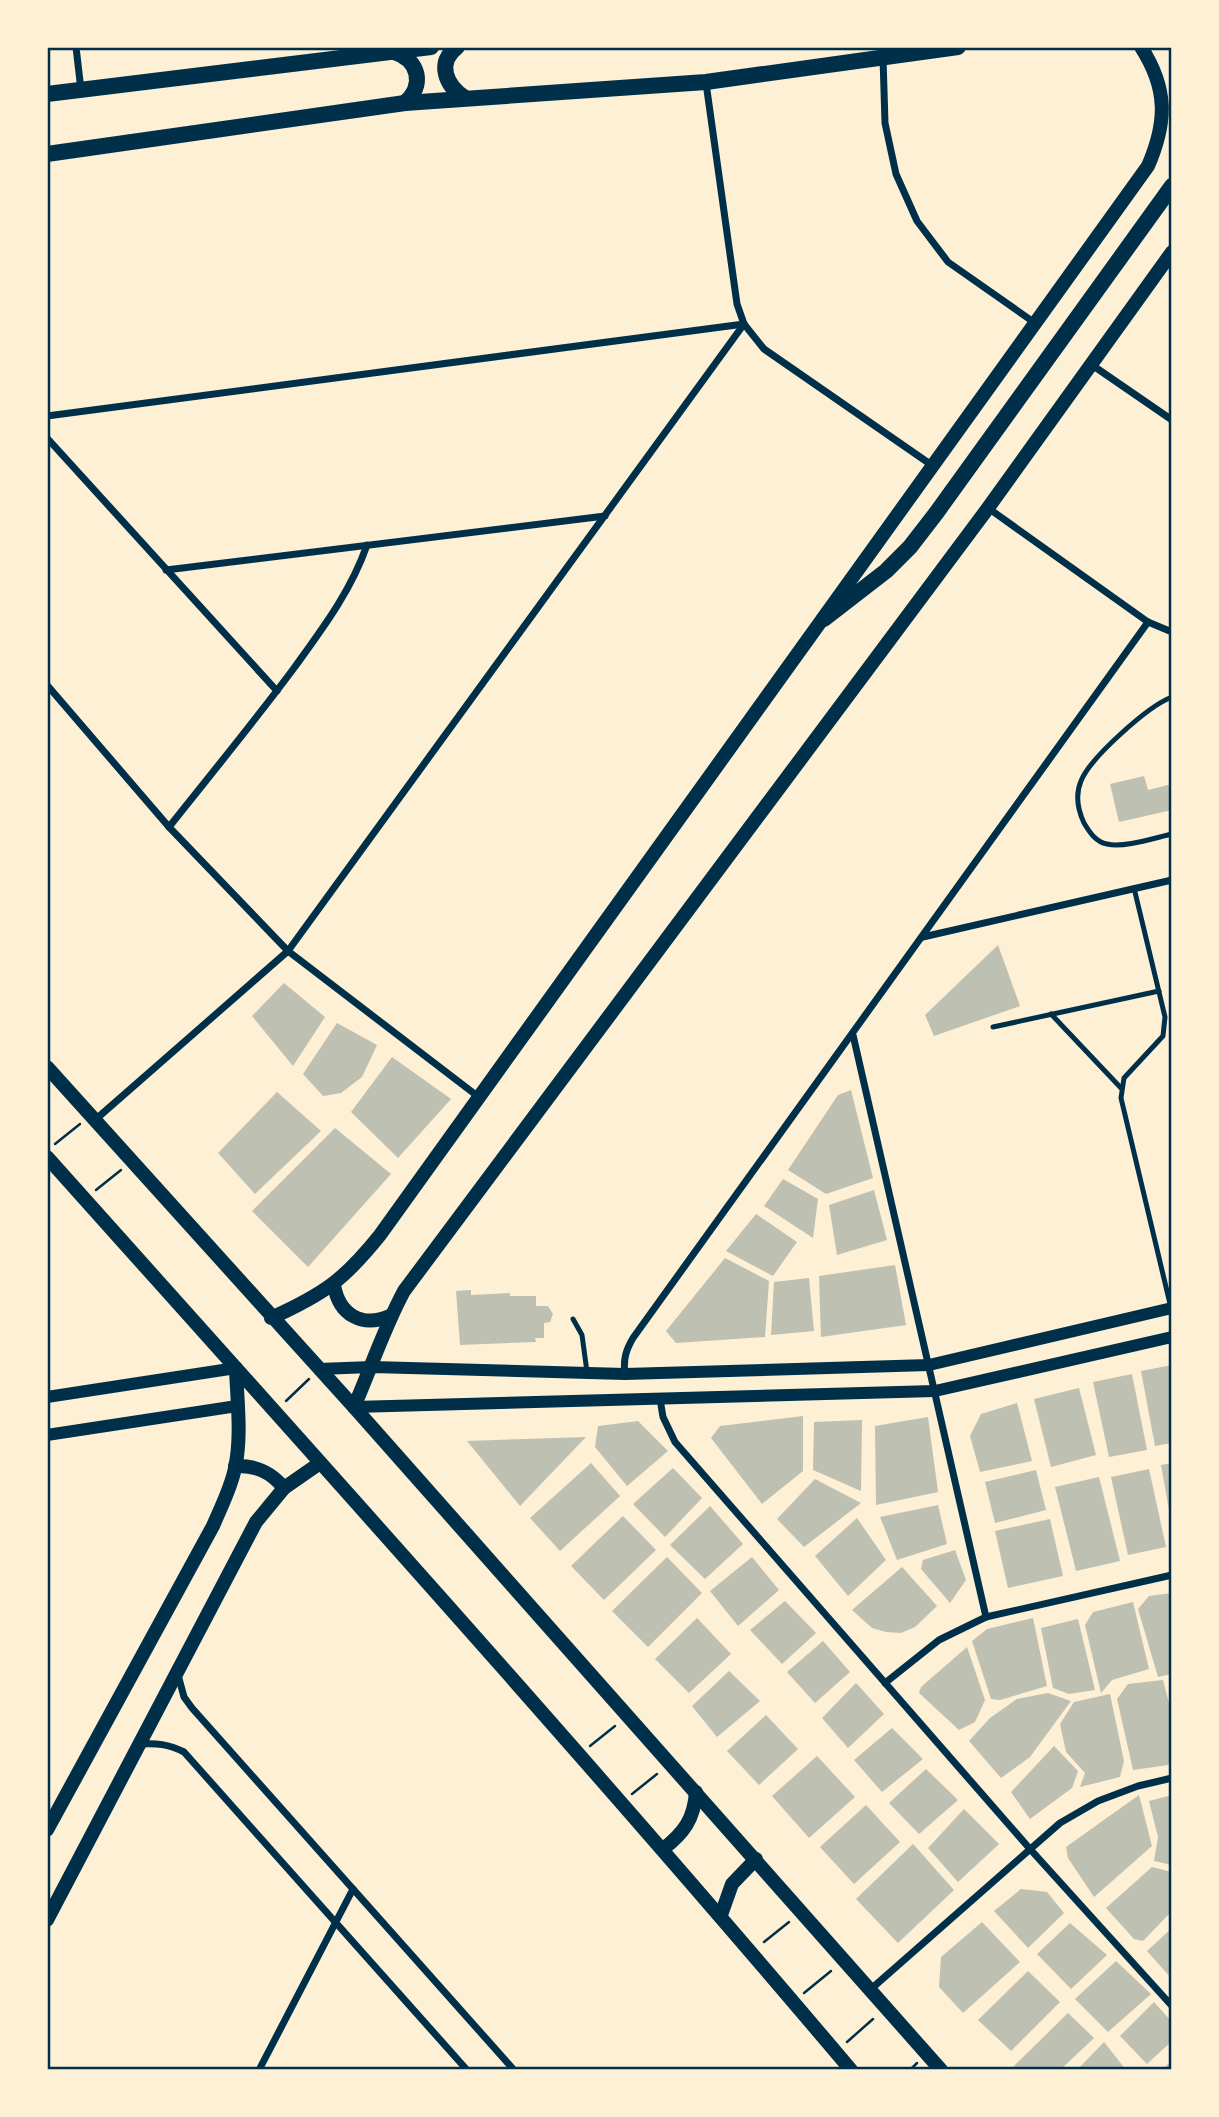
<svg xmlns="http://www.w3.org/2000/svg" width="1219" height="2117" font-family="Mulish,sans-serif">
	<rect width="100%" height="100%" fill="#fdf0d5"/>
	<g fill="#bec0b2">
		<path d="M1144,776l4,14 24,-6v26l-53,12 -9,-38z"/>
		<path d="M998,945l22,61 -86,30 -9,-21z"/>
		<path d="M284,983l41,34 -32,49 -41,-50z"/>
		<path d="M337,1023l40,22 -15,32 -21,16 -18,3 -20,-22z"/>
		<path d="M392,1057l59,42 -53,59 -47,-46z"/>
		<path d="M851,1090l22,88 -47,16 -38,-24 50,-75z"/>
		<path d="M277,1092l44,39 -66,63 -37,-41z"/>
		<path d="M335,1128l56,46 -83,93 -56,-56z"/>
		<path d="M783,1179l35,20 -5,39 -49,-32z"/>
		<path d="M874,1190l13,50 -50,15 -8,-50z"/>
		<path d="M756,1214l41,28 -24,34 -47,-25z"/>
		<path d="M725,1258l44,23 -4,56 -89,6 -10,-12z"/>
		<path d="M895,1265l11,60 -85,12 -2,-61z"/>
		<path d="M809,1278l5,53 -43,4 3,-53z"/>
		<path d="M471,1290v5l39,-2v3h26v10h12l5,8 -3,8 -6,1v15h-9l1,4 -76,3 -4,-54z"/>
		<path d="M1172,1365v78l-17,3 -14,-75z"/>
		<path d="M1132,1374l15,76 -38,7 -16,-75z"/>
		<path d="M1079,1388l17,67 -45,12 -17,-68z"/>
		<path d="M1017,1403l15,58 -52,11 -10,-36 11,-22z"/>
		<path d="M803,1416v55l-41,33 -51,-66 9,-12z"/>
		<path d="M928,1417l10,75 -62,13 -1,-79z"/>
		<path d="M862,1420l-1,71 -48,-21 1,-48z"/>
		<path d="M638,1421l30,30 -41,35 -32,-39 3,-21z"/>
		<path d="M586,1437l-66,69 -53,-65z"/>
		<path d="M591,1463l29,33 -60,55 -30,-33z"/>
		<path d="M1172,1463v53h-2l-9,-51z"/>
		<path d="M673,1468l29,30 -37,39 -32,-33z"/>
		<path d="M1149,1469l17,78 -38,8 -17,-78z"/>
		<path d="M1036,1470l10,40 -51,13 -10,-41z"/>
		<path d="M1099,1477l21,84 -44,10 -21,-84z"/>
		<path d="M815,1479l46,24 -57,44 -27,-28z"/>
		<path d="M938,1505l9,39 -50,16 -17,-43z"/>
		<path d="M710,1506l33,38 -38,35 -35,-34z"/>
		<path d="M623,1516l33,34 -52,50 -33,-34z"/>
		<path d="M857,1518l29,42 -38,36 -33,-40z"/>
		<path d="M1050,1519l13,57 -55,12 -13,-57z"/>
		<path d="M955,1550l11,30 -16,23 -29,-34 2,-9z"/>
		<path d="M667,1557l35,36 -54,54 -36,-36z"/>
		<path d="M752,1557l27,33 -41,36 -28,-35z"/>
		<path d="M902,1567l35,39 -22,21 -14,6 -15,-1 -14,-4 -20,-18z"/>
		<path d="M1172,1593v81l-14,3 -20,-68 11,-13z"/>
		<path d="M785,1601l31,32 -34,31 -32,-34z"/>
		<path d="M1133,1602l16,67 -37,11 -11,13 -16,-68 8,-13z"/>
		<path d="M697,1618l34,36 -42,39 -34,-34z"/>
		<path d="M1033,1618l14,68 -47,14 -9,-1 -19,-58 15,-12z"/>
		<path d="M1078,1619l17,71 -26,4 -16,-6 -12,-60z"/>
		<path d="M823,1641l27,31 -35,31 -28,-31z"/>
		<path d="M967,1647l18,53 -10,22 -16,8 -40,-37 2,-6z"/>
		<path d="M729,1671l31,30 -43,36 -25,-31z"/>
		<path d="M1163,1680l9,35v42l-4,8 -35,5 -16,-71 11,-15z"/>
		<path d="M856,1683l28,31 -36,34 -26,-30z"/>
		<path d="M1048,1693l23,8 -41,56 -29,21 -32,-37 21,-23 27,-19z"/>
		<path d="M1110,1694l14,67 -4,16 -40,10 5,-14 -19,-21 -6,-28 14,-22z"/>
		<path d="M766,1715l32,34 -39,36 -32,-34z"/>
		<path d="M892,1728l31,31 -41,33 -28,-32z"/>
		<path d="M1054,1746l24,25 -6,17 -42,31 -19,-27z"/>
		<path d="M817,1756l38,41 -46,41 -37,-42z"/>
		<path d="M926,1769l32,31 -39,34 -30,-31z"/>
		<path d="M1139,1795l13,51 -58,51 -26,-39 -2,-11z"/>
		<path d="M1172,1795v70l-18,-4 4,-24 -9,-36z"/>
		<path d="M866,1805l34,37 -46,42 -34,-37z"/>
		<path d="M964,1809l35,35 -41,38 -30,-34z"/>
		<path d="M913,1844l41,46 -56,53 -42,-44z"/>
		<path d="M1152,1867l20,5v39l-29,30 -9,-2 -28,-31z"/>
		<path d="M1021,1889l26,3 17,21 -36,35 -34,-37z"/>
		<path d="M982,1922l38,40 -57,51 -24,-26 2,-30z"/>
		<path d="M1070,1923l37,32 -36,34 -34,-35z"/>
		<path d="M1172,1928v51l-25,-28z"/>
		<path d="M1116,1961l35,33 -43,38 -33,-33z"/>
		<path d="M1028,1971l32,31 -49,49 -33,-31z"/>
		<path d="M1154,2002l18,20v19l-25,23 -27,-28z"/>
		<path d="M1068,2013l26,25 -34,32h-42l-4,-4z"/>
		<path d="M1104,2042l22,28h-49z"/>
		<path d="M1172,2060v10h-10z"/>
	</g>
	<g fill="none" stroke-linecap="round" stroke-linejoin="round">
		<g stroke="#003049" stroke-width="2.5">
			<path d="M55,1144l25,-20"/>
			<path d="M96,1190l25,-20"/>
			<path d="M286,1401l23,-22"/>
			<path d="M590,1746l25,-20"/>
			<path d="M632,1794l25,-20"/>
			<path d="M764,1942l25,-20"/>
			<path d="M804,1993l27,-22"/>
			<path d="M847,2042l26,-23"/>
			<path d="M910,2070l7,-7"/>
		</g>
		<g stroke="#003049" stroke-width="5">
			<path d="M1172,697c-24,9 -82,61 -91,84 -6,14 -3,29 3,42 6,10 12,19 23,21 17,4 47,-6 65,-10"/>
			<path d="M1134,888l31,129 -2,19 -39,42 -3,20 50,210"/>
			<path d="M1051,1014l70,74"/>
			<path d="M993,1027l166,-36"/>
			<path d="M573,1319l9,16 5,37"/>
		</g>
		<g stroke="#003049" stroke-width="7">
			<path d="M76,47l5,43"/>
			<path d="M883,58l2,65 11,51 21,47 31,41 87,61"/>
			<path d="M706,83l31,221 7,20 20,25 169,117"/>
			<path d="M1092,365l80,55"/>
			<path d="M47,416l697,-92"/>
			<path d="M47,438l230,253"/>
			<path d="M988,508l160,114 24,10"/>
			<path d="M166,570l439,-54"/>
			<path d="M47,685l122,142 119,124 192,147"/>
			<path d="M169,827c42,-53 85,-105 125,-159 29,-40 57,-77 73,-123"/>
			<path d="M923,937l249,-57"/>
			<path d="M853,1035l133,582"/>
			<path d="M95,1120l193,-169 456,-627"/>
			<path d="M625,1374c-2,-15 1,-24 8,-36l515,-716"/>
			<path d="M660,1399l3,18 12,25 355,407 142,157"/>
			<path d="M178,1675l6,22 8,11 322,362"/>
			<path d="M885,1683l54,-43 47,-23 186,-42"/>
			<path d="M139,1744c18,-1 29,0 45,8l283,318"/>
			<path d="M871,1989l189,-166 38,-22 40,-15 34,-8"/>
			<path d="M259,2070l94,-181"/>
		</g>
		<g stroke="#003049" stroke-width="12">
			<path d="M319,1369l53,-2 253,7 304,-9 243,-57"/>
			<path d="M47,1397l189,-29"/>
			<path d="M354,1407l581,-16 237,-54"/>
			<path d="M47,1435l190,-29"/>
		</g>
		<g stroke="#003049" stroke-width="14">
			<path d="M47,1067l307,340 587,663"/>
			<path d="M47,1157c270,302 542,603 804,913"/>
			<path d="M334,1285c5,30 28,43 56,31"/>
			<path d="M271,1318c53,-24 73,-38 109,-83l768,-1069c19,-44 20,-77 -7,-119"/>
			<path d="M354,1407c17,-39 30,-79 50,-116l584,-783 184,-256"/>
			<path d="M235,1466c21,-1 36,6 49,22"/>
			<path d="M47,1830l166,-304c8,-19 18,-38 22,-58 7,-32 2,-68 1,-100"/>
			<path d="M663,1849c21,-16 31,-30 33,-57"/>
			<path d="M721,1915l11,-31 24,-25"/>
			<path d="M47,1920l209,-398 28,-34 36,-25"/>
		</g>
		<g stroke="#003049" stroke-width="16">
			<path d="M457,47c-21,16 -11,39 8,51"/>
			<path d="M394,52c25,8 31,33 11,51"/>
			<path d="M47,94l384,-47"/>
			<path d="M47,154l358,-51 301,-21 252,-35"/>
			<path d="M824,619l62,-48 24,-24 27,-35 235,-326"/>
		</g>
	</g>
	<rect width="1219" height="2117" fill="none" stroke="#fdf0d5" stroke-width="98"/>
	<rect x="49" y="49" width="1121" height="2019" fill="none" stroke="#003049" stroke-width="2.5"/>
</svg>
